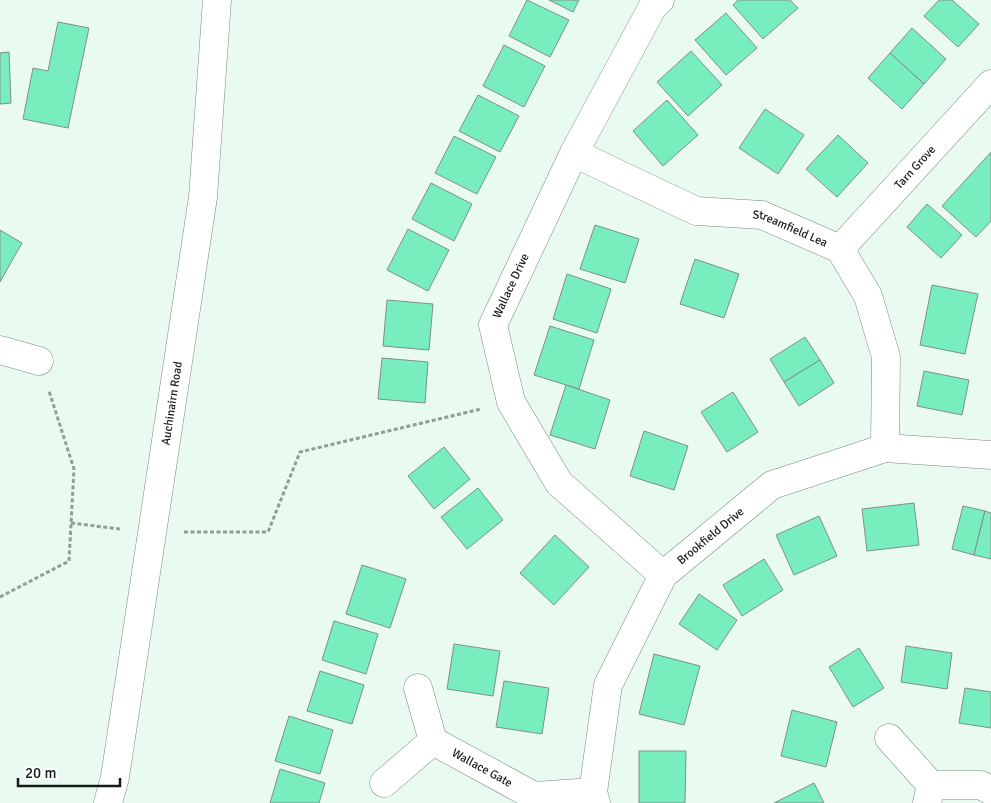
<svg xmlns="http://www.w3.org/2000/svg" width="991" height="803" font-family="Signika,sans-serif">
	<rect width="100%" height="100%" fill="#e9faf1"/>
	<g fill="#78eebe" stroke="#808f88">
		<path d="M527,0l42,20 -19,37 -41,-21z"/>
		<path d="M549,0h30l-6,12z"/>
		<path d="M738,0h52l8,8 -35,31 -30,-34z"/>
		<path d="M939,0h13l27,24 -21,23 -34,-31z"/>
		<path d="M726,13l31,35 -31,27 -31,-35z"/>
		<path d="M58,22l31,6 -21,100 -45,-9 10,-51 15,3z"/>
		<path d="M912,28l34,31 -22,25 -34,-31z"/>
		<path d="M504,45l41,21 -21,41 -41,-21z"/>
		<path d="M691,51l31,34 -34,31 -31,-34z"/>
		<path d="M9,52l2,51 -11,1v-51z"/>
		<path d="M890,53l34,31 -22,25 -34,-31z"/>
		<path d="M478,95l41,21 -19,36 -41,-21z"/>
		<path d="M667,100l31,35 -35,31 -30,-35z"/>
		<path d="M765,109l39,26 -26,39 -39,-26z"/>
		<path d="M838,135l30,28 -31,34 -31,-28z"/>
		<path d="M454,136l42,21 -19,37 -42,-21z"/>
		<path d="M991,152v69l-15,16 -34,-31z"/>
		<path d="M431,183l41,21 -18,37 -42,-22z"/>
		<path d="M927,204l35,31 -21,23 -34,-31z"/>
		<path d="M595,225l44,14 -14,44 -45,-14z"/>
		<path d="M408,229l41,21 -21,41 -41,-21z"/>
		<path d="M0,230l22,13 -22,39z"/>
		<path d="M695,259l44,15 -15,44 -44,-14z"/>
		<path d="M567,274l44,15 -14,44 -44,-14z"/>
		<path d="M932,285l46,9 -13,60 -45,-9z"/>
		<path d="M387,300l46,4 -4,46 -46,-4z"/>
		<path d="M550,326l44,14 -15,49 -45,-14z"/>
		<path d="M805,337l15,23 -36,22 -14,-23z"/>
		<path d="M382,358l46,4 -3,41 -47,-4z"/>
		<path d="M820,360l14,23 -35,23 -15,-24z"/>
		<path d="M924,371l45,9 -7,35 -45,-9z"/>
		<path d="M566,385l44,15 -15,49 -45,-14z"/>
		<path d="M733,392l25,40 -31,20 -26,-40z"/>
		<path d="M644,431l44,15 -14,44 -44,-14z"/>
		<path d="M444,447l26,32 -36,30 -26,-33z"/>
		<path d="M478,488l25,32 -36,29 -26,-32z"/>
		<path d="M914,503l5,42 -52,6 -5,-42z"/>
		<path d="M963,506l22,5 -11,44 -22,-6z"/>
		<path d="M985,511l6,2v46l-17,-4z"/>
		<path d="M819,516l18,40 -43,19 -18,-40z"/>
		<path d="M555,535l34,32 -35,38 -34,-32z"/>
		<path d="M764,559l19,31 -41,26 -19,-31z"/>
		<path d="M362,565l44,14 -16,49 -44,-14z"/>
		<path d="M699,594l38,26 -20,30 -38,-26z"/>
		<path d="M334,621l44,13 -12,40 -44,-14z"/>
		<path d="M454,644l46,7 -7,45 -46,-7z"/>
		<path d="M906,646l46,7 -5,36 -46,-7z"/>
		<path d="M859,648l25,40 -31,19 -24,-40z"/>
		<path d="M654,654l46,12 -16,59 -45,-11z"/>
		<path d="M320,671l44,14 -12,39 -45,-13z"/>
		<path d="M504,681l45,7 -7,46 -46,-7z"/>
		<path d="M965,688l26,4v36l-32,-5z"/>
		<path d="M792,710l45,12 -11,45 -45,-11z"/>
		<path d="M289,716l44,14 -13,44 -45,-13z"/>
		<path d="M639,751h47l-1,52h-46z"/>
		<path d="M280,769l45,14 -6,20h-49z"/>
		<path d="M814,783l10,20h-50z"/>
	</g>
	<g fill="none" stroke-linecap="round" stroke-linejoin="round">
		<g stroke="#7a8982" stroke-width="29">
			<g id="street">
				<path d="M660,0l-8,8 -78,145 -81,172 18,77 48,81 104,92"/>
				<path id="s1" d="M574,153l122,58 66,4 78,34 28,47 18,61 -1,91"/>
				<path id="s2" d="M840,249l151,-165"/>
				<path d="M0,350l39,11"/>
				<path d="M889,738l42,47 -4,18"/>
				<path id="s3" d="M433,741l101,55 59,-4"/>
				<path d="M384,783l49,-42 -15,-53"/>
				<path d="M931,785h50l10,6"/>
				<path id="s4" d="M596,803l-3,-11 15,-107 55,-110 109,-90 113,-37 106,7"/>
			</g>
		</g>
		<g stroke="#7a8982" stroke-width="29">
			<g id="secondary">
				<path id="s5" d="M108,803l7,-26 88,-580 14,-197"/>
			</g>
		</g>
		<g stroke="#919d96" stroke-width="3" stroke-dasharray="4 2.5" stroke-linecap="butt">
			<path d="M71,523l49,6"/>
			<path d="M184,532h84l32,-80 181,-43"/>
			<path d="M0,597l69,-36 5,-92 -25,-78"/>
		</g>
		<use href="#street" stroke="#fff" stroke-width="28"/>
		<use href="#secondary" stroke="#fff" stroke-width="28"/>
	</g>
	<g text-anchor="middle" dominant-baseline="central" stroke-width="5" stroke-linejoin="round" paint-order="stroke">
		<g font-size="12" fill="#161c19" stroke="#fff">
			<text stroke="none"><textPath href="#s2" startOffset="111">Tarn Grove</textPath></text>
			<text stroke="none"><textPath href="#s1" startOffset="232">Streamfield Lea</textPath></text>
			<text transform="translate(511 286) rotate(-65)">Wallace Drive</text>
			<text stroke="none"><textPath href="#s5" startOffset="405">Auchinairn Road</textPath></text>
			<text stroke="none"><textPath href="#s4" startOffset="304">Brookfield Drive</textPath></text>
			<text stroke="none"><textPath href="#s3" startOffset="56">Wallace Gate</textPath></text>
		</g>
	</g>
	<path d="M18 778v8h102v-8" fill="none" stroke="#161c19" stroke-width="2.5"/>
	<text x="25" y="778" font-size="15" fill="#161c19" stroke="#ffffff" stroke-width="4" paint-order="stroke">20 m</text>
</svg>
